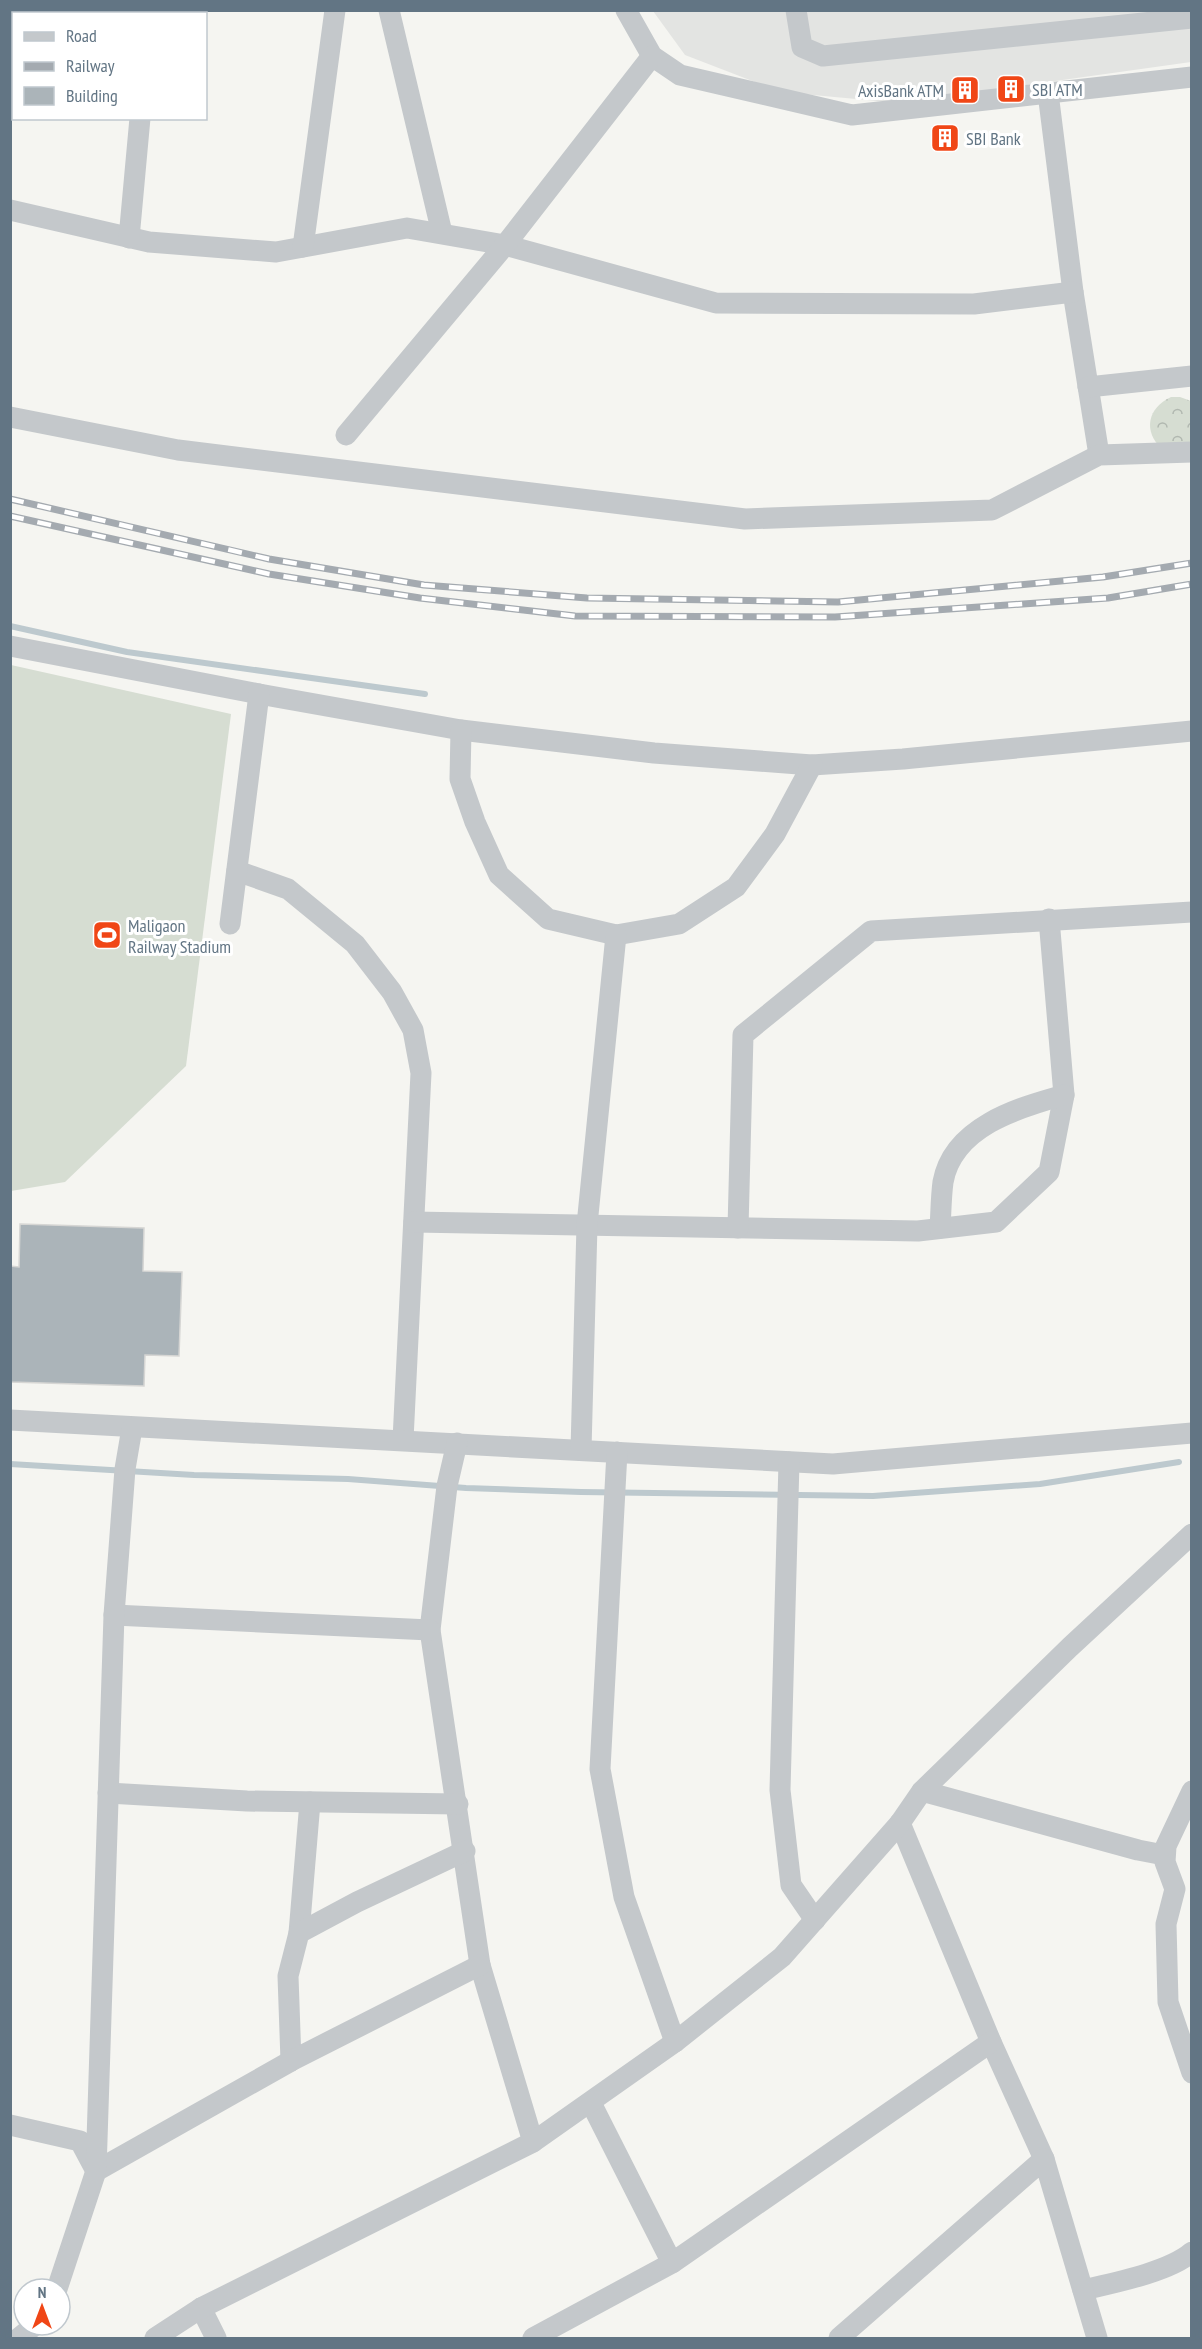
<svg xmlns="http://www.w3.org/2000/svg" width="1202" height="2349" font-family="'PT Sans Narrow',sans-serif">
	<defs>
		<pattern id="park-crowns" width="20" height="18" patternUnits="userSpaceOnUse" patternTransform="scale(1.5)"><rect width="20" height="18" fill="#d6ddd2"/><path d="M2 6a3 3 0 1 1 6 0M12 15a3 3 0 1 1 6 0" fill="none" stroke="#b1b8b0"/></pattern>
	</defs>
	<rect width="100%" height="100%" fill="#f5f5f1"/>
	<path fill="#e3e4e2" d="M653,11h538v51l-292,41 -118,-11 -96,-37z"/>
	<path fill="#d6ddd2" d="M11,665l220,49 -45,352 -121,116 -54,9z"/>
	<path fill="url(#park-crowns)" d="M1171,397h9l11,4 1,48h-30c-19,-17 -15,-41 9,-52z"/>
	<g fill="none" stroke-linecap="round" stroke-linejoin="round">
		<g stroke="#bdc9ce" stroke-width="6">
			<path d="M10,626l117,26 298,42"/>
			<path d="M10,1464l184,11 154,4 118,9 115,4 292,4 167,-12 139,-22"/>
		</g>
	</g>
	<path fill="#abb4b9" stroke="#d6d6d4" stroke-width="1.5" d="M20,1224l124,4 -1,43 39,1 -3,84 -34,-1 -1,31 -134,-4v-116l9,1z"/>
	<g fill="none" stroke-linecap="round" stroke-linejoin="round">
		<g stroke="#c4c8cb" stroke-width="21">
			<path d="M389,10l53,223"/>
			<path d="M626,10l26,46 28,19 172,40 340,-38"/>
			<path d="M796,10l6,37 21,9 369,-38"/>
			<path d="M149,14l1,-4"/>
			<path d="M1048,93l25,199 26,163"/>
			<path d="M10,210l139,32 127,10 131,-24 98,17 211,58 258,1 99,-12"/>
			<path d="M129,238l11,-120"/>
			<path d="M303,247l32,-237"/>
			<path d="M1088,387l104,-11"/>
			<path d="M10,417l168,33 567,69 247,-9 107,-55 93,-3"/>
			<path d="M346,435l159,-190 147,-189"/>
			<path d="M10,646l249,48 202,36 193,23 158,12 91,-6 289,-28"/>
			<path d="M461,730l-1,49 15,43 24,53 49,44 68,16 63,-11 57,-37 39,-53 37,-69"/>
			<path d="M237,871l51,18 67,55 37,48 21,38 8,43 -18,367"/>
			<path d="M230,924l29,-230"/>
			<path d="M414,1222l504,9 78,-9 53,-50 15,-77 -15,-176"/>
			<path d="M738,1228l5,-193 128,-104 321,-19"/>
			<path d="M940,1228c1,-15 1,-31 3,-46 10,-55 74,-74 121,-87"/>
			<path d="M10,1420l823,44 359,-31"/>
			<path d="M457,1443l-10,43 -17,144 50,335 53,177"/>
			<path d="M581,1450l6,-225 29,-290"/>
			<path d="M617,1452l-17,317 24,128 51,145"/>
			<path d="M789,1462l-9,328 11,95 24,35"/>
			<path d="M114,1615l316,15"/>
			<path d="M922,1791l216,59 26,5"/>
			<path d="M1192,1791l-26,55 -1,16 10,27 -9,35 2,78 24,71"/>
			<path d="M108,1793l139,8 211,3"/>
			<path d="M900,1823l91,219 53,117"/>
			<path d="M299,1933l11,-131"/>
			<path d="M291,2061l-3,-85 11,-43 58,-31 108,-51"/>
			<path d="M591,2103l81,160"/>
			<path d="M10,2125l70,16 16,30 195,-110 189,-96"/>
			<path d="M57,2289l39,-118 18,-556 11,-146 7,-41"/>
			<path d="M1083,2290c30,-7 86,-18 109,-38"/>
			<path d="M201,2308l15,30"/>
			<path d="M19,2338l16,-13"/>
			<path d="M155,2338l46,-30 332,-166 142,-100 107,-85 118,-134 22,-32 148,-144 122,-113"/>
			<path d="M533,2338l139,-75 319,-221"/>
			<path d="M839,2338l205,-179 53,179"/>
		</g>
		<g stroke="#a4aab0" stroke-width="7">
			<g id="rail">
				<path d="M10,499l259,60 155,26 163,13 251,4 265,-25 89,-14"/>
				<path d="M10,516l259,58 151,24 155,18 260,1 273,-19 84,-14"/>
			</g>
		</g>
		<use href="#rail" stroke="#fff" stroke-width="4.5" stroke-dasharray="14" stroke-linecap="butt"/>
	</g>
	<defs>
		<g id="building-square" transform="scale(1.5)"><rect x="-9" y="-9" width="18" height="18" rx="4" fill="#f04616" stroke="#fff"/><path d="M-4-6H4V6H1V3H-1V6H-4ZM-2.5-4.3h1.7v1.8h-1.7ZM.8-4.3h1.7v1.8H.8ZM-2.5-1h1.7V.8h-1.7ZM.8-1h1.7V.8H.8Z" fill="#fff"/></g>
		<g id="stadium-square" transform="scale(1.5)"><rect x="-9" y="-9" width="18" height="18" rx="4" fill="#f04616" stroke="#fff"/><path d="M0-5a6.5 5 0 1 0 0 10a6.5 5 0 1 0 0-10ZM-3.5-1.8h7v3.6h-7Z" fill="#fff"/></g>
	</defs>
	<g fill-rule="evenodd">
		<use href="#building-square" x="1011" y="89"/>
		<use href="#building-square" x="965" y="90"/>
		<use href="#building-square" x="945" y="138"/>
		<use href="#stadium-square" x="107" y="935"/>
	</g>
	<g text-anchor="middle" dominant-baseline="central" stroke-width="6" stroke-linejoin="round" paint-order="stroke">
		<g font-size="18" fill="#627584" stroke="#fff" text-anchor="start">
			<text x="1032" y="89">SBI ATM</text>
			<text x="944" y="90" text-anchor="end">AxisBank ATM</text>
			<text x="966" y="138">SBI Bank</text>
			<text x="128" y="925">Maligaon<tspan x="128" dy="21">Railway Stadium</tspan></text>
		</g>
	</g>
	<rect width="1202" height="2349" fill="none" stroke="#627584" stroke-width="24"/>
	<rect x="12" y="12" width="195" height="108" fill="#ffffff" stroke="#c0c8ce" stroke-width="1.5"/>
	<rect x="24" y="32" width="30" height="9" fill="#c4c8cb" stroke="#c0c8ce" stroke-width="1.5"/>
	<text x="66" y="42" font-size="18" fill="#627584">Road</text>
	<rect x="24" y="62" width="30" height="9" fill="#a4aab0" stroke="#c0c8ce" stroke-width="1.5"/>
	<text x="66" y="72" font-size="18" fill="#627584">Railway</text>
	<rect x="24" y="87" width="30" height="18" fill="#abb4b9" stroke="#c0c8ce" stroke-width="1.5"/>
	<text x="66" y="102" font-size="18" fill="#627584">Building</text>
	<g transform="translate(42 2307)"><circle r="28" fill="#ffffff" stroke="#c0c8ce" stroke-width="1.5"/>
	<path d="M0-4.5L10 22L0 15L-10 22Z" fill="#f04616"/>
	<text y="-9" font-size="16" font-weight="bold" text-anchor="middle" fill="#627584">N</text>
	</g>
</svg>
